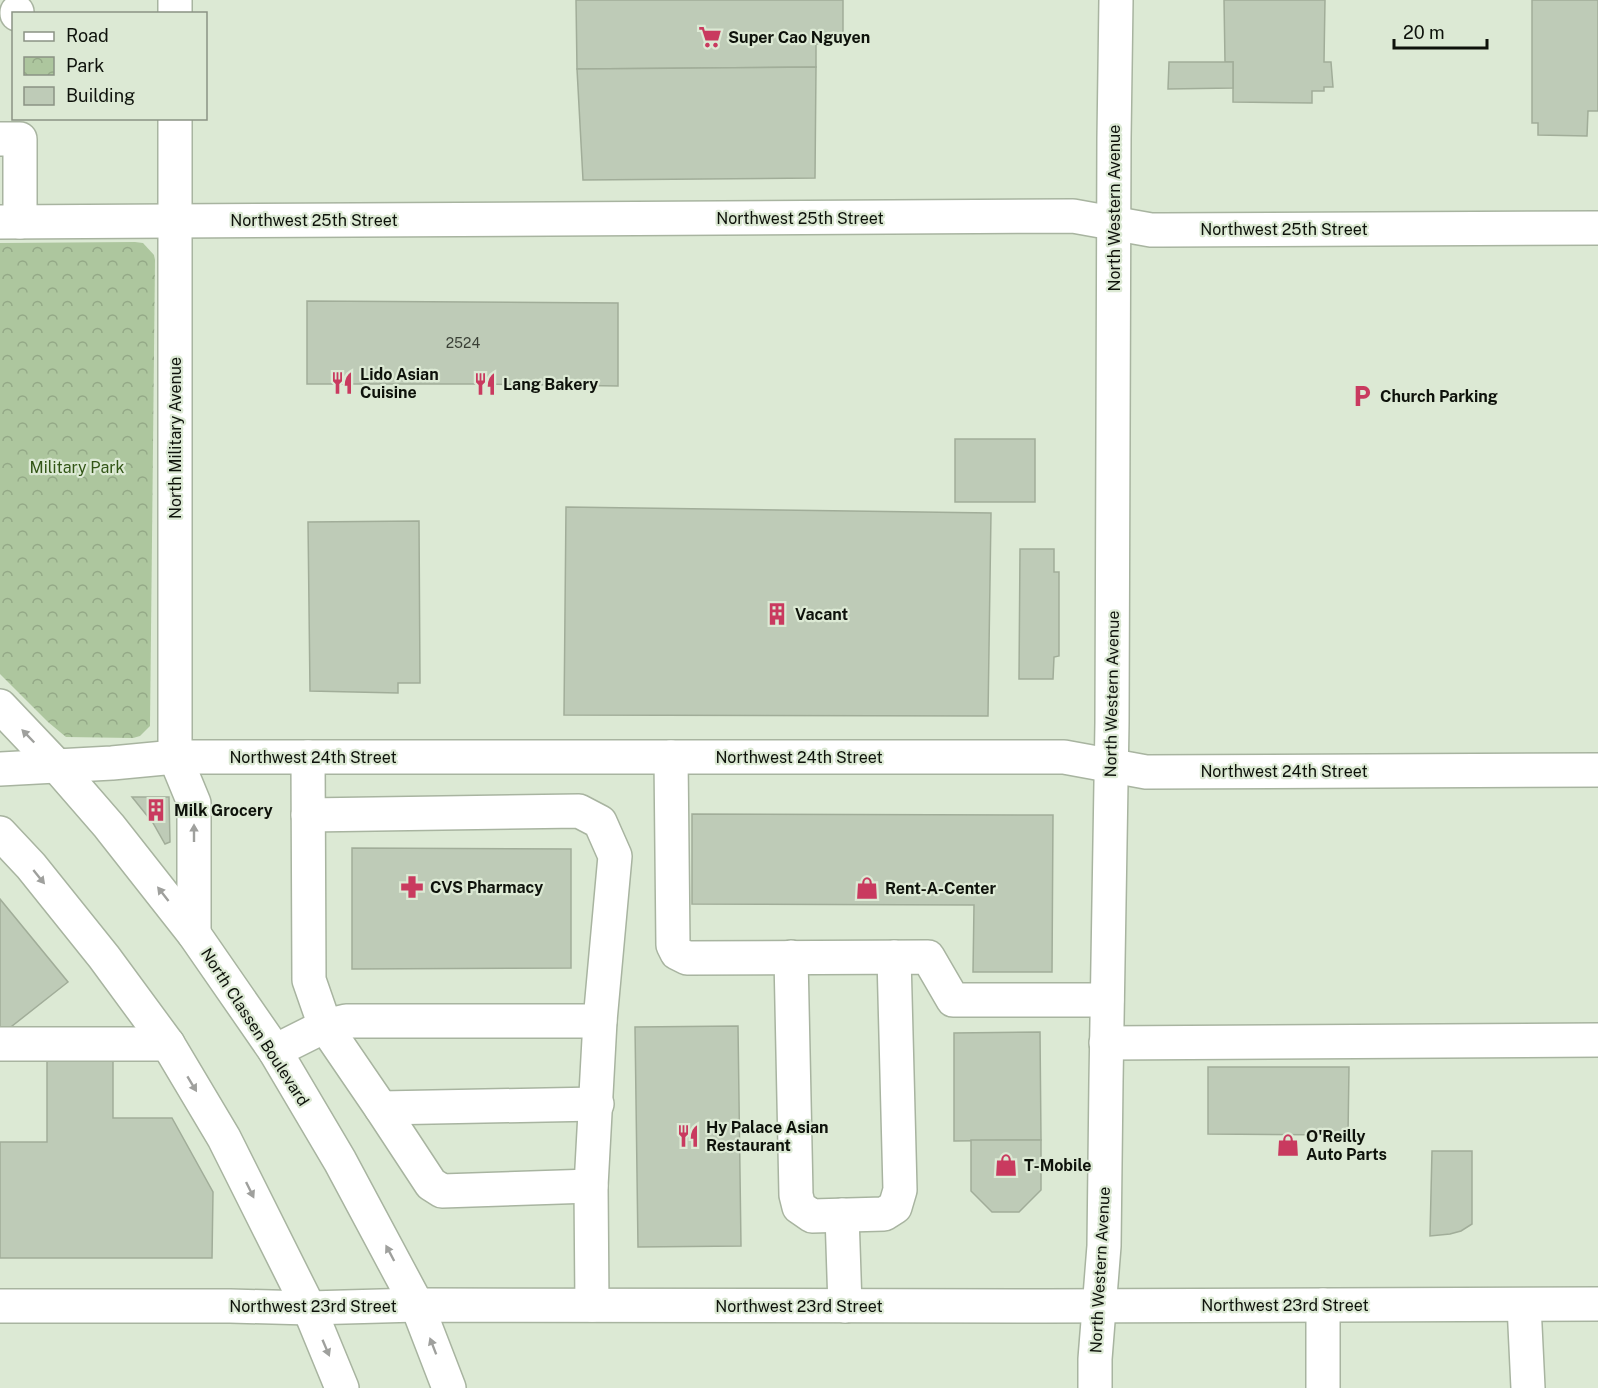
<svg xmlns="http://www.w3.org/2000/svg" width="1598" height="1388" font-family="'Public Sans',sans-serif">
	<defs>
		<pattern id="park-crowns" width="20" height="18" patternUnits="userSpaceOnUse" patternTransform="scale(1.5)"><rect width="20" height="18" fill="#adc69e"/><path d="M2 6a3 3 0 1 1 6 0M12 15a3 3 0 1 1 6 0" fill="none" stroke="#94a987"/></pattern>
	</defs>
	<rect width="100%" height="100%" fill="#dce9d4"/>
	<path fill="url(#park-crowns)" d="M135,242l8,1 11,12 1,5 -5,466 -10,10 -7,2 -67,-1 -18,-15 -48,-48v-431z"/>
	<g fill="#becbb7" stroke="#a1ad99" stroke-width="1.5">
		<path d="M576,0h267v42l-27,2v23l-239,2z"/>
		<path d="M1224,0h101l-1,62h7l2,25h-9v4h-12v12l-79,-1v-40h-8z"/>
		<path d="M1532,0h66v111h-10l-1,25 -49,-1v-12h-6z"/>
		<path d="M1169,62h64v26l-65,1z"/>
		<path d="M816,67l-1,111 -232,2 -6,-111z"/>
		<path d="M307,301l311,2v83l-133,-2h-178z"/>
		<rect x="955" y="439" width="80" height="63"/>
		<path d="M566,507l425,6 -3,203 -424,-1z"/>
		<path d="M419,521l1,162h-22v10l-88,-2 -2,-169z"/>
		<path d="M1020,549h34v23h5v84l-5,1 -1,22h-34z"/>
		<path d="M132,797h37l1,45 -5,2 -12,-21z"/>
		<path d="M692,814l361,1 -1,157h-79l1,-67 -282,-1z"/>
		<path d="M352,848l219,1v119l-219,1z"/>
		<path d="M0,899l68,83 -61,48h-7z"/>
		<path d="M738,1026l3,220 -103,1 -3,-220z"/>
		<path d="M1040,1032l1,108 -87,1v-108z"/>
		<path d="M47,1059h66v59h59l41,74 -1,66h-212v-116h47z"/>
		<path d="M1208,1067h141l-1,68 -140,-1z"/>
		<path d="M971,1140h70v50l-22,22h-27l-21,-21z"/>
		<path d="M1432,1151h40v73l-11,7 -11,3 -20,2z"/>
	</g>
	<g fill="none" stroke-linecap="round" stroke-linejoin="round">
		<g stroke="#a8b4a0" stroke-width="36">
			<g id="minor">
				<path d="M175,0v14"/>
				<path d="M17,12v2"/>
				<path d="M175,118v639"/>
				<path d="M0,139h20v83"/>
				<path d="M0,222l1073,-6 78,14h12l435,-2"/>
				<path d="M308,757l1,223 16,46 56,82 50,76 11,7 149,-5"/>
				<path d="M671,757l2,188 4,8 10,5 241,-1 25,43h154"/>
				<path d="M0,769l112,-6 63,-6h889l82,15 452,-2"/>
				<path d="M308,815l271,-4 21,11 15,34 -15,165 -9,165 1,119"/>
				<path d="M791,957l5,238 3,12 13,9 72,-2 11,-7 5,-17 -6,-233"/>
				<path d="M1106,1043l492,-3"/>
				<path d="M0,1044h168"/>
				<path d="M275,1051l50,-25 21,-5h254"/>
				<path d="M381,1108l216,-4"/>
				<path d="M842,1215l3,91"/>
				<path d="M1524,1305l4,83"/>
				<path d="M1095,1388v-29l9,-113 2,-165 6,-358 2,-585 2,-138"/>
				<path d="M1323,1388v-83"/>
			</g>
		</g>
		<g stroke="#a8b4a0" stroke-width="36">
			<g id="major">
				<path d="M0,706l56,59 53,61 85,108 81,117 65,110 77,144 32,83"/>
				<path d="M175,757l19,46v131"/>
				<path d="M0,833l31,33 73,91 64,87 56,94 85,170 33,80"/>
				<path d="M0,1306h230l79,2 108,-3 629,1 552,-2"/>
			</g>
		</g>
		<use href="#minor" stroke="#fff" stroke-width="33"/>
		<use href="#major" stroke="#fff" stroke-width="33"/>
	</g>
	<defs><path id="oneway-solid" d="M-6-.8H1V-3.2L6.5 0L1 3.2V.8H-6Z" transform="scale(1.5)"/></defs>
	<g fill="#9fa09d">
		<use href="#oneway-solid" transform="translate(28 736) rotate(-134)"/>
		<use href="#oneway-solid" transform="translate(194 833) rotate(-90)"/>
		<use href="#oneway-solid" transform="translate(39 877) rotate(51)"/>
		<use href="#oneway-solid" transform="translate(163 894) rotate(-128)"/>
		<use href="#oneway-solid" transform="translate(192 1084) rotate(59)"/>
		<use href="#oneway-solid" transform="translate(250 1190) rotate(64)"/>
		<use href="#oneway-solid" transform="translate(390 1253) rotate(-118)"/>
		<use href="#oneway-solid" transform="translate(433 1346) rotate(-111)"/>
		<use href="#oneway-solid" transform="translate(326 1348) rotate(67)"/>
	</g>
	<defs>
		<g id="supermarket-bare" transform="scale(1.8)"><path d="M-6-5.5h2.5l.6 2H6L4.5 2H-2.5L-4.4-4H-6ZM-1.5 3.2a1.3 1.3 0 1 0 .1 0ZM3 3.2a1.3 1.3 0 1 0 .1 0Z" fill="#c93a5f" stroke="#dce9d4" stroke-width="2.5" paint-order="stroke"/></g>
		<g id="restaurant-bare" transform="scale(1.8)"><path d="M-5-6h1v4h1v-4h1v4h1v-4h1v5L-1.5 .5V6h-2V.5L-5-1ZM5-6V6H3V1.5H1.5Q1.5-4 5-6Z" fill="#c93a5f" stroke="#dce9d4" stroke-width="2.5" paint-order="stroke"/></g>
		<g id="parking-bare" transform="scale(1.8)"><path d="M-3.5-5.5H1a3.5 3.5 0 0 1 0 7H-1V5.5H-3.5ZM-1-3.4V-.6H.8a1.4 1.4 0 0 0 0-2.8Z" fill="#c93a5f" stroke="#dce9d4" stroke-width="2.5" paint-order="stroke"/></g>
		<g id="building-bare" transform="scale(1.8)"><path d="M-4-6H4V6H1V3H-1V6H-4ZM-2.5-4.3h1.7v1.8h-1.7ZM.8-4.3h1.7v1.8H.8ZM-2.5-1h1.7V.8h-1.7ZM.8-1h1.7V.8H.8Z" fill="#c93a5f" stroke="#dce9d4" stroke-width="2.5" paint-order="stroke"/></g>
		<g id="pharmacy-bare" transform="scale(1.8)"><path d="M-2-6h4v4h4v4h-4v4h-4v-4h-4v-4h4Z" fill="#c93a5f" stroke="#dce9d4" stroke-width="2.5" paint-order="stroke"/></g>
		<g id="shop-bare" transform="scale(1.8)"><path d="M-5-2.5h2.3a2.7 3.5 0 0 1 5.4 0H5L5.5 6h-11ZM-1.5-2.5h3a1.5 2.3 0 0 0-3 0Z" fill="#c93a5f" stroke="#dce9d4" stroke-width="2.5" paint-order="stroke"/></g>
	</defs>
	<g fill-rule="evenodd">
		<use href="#supermarket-bare" x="710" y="37"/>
		<use href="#restaurant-bare" x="342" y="383"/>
		<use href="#restaurant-bare" x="485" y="384"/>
		<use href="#parking-bare" x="1362" y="396"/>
		<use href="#building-bare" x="777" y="614"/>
		<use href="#building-bare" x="156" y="810"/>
		<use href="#pharmacy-bare" x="412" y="887"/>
		<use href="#shop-bare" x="867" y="888"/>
		<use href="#restaurant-bare" x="688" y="1136"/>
		<use href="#shop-bare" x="1288" y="1145"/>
		<use href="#shop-bare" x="1006" y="1165"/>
	</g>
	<g text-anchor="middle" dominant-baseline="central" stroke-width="4.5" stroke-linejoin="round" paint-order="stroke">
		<g font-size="14" fill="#3a4036">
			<text x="463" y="343">2524</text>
		</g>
		<g font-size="16" font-weight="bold" fill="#0e120b" stroke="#dce9d4" text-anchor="start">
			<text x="728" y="37">Super Cao Nguyen</text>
			<text x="360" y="374">Lido Asian<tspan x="360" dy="18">Cuisine</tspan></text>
			<text x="503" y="384">Lang Bakery</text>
			<text x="1380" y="396">Church Parking</text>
			<text x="795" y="614">Vacant</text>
			<text x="174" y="810">Milk Grocery</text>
			<text x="430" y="887">CVS Pharmacy</text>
			<text x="885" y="888">Rent-A-Center</text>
			<text x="706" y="1127">Hy Palace Asian<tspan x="706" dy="18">Restaurant</tspan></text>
			<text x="1306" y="1136">O'Reilly<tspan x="1306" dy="18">Auto Parts</tspan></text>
			<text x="1024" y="1165">T-Mobile</text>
		</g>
		<g font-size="16" fill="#0e120b" stroke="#dce9d4">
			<text transform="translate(1114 208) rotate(-90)">North Western Avenue</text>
			<text x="800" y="218">Northwest 25th Street</text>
			<text x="314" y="220">Northwest 25th Street</text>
			<text x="1284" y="229">Northwest 25th Street</text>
			<text transform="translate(175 438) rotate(-90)">North Military Avenue</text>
			<text transform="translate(1112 694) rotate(-89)">North Western Avenue</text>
			<text x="313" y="757">Northwest 24th Street</text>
			<text x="799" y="757">Northwest 24th Street</text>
			<text x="1284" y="771">Northwest 24th Street</text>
			<text transform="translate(255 1027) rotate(57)">North Classen Boulevard</text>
			<text transform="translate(1100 1270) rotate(-87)">North Western Avenue</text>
			<text x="1285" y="1305">Northwest 23rd Street</text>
			<text x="313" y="1306">Northwest 23rd Street</text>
			<text x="799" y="1306">Northwest 23rd Street</text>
		</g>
		<g font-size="16" fill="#325516" stroke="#dce9d4">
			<text x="77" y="467">Military Park</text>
		</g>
	</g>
	<rect x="12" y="12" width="195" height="108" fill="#dce9d4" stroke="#8a9384" stroke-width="1.5"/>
	<rect x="24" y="32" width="30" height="9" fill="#ffffff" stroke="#8a9384" stroke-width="1.5"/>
	<text x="66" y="42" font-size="18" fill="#0e120b">Road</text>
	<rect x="24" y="57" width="30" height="18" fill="url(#park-crowns)" stroke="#8a9384" stroke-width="1.5"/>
	<text x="66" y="72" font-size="18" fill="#0e120b">Park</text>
	<rect x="24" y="87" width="30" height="18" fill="#becbb7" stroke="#8a9384" stroke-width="1.5"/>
	<text x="66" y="102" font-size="18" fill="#0e120b">Building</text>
	<path d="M1394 39v9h93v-9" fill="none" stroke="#0e120b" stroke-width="3"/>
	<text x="1403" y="39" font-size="18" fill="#0e120b" stroke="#dce9d4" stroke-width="4.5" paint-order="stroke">20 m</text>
</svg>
